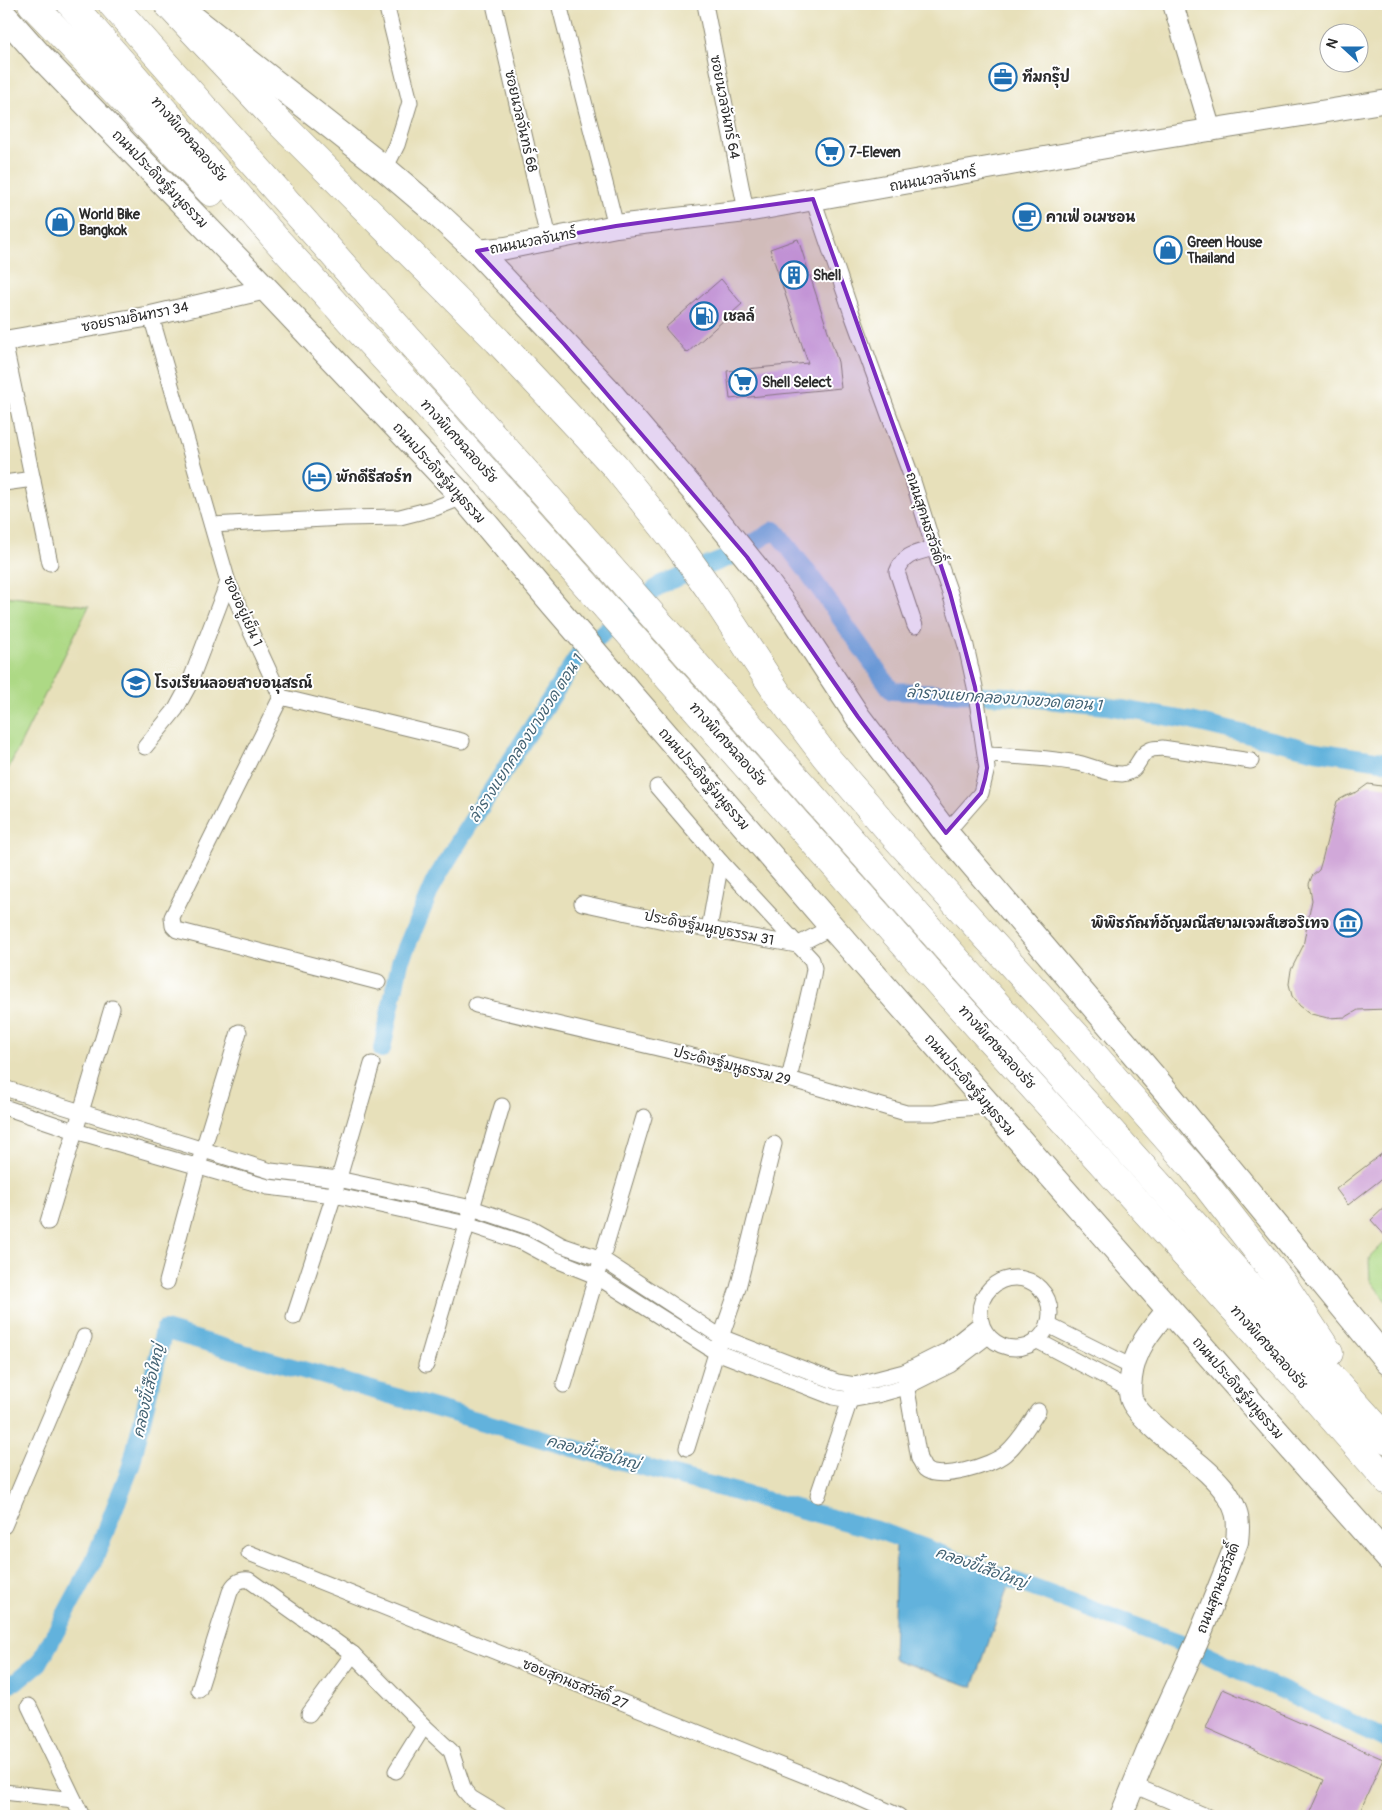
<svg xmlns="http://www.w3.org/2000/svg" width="1392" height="1820" font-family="Pangolin,'Playpen Sans Thai',sans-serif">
	<rect width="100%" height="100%" fill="#fff"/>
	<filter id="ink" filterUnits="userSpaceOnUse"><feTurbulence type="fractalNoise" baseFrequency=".02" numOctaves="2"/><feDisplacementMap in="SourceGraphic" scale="10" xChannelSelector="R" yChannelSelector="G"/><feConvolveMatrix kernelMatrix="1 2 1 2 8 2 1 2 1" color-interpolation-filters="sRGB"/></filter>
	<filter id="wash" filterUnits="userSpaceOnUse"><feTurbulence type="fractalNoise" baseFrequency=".0096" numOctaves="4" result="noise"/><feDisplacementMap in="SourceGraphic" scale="20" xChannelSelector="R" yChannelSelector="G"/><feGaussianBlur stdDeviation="1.12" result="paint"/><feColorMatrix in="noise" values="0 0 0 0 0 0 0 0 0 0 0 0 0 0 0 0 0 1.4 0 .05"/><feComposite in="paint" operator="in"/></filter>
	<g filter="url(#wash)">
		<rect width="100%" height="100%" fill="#e7e0ba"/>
		<g fill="#add985" stroke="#6c8258">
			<path d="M4,596l85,10 -85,171z"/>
			<path d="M1388,1239v65l-18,-24 -1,-22z"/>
		</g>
		<path fill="#62b2dc" stroke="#466e84" d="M896,1545l114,36 -37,106 -80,-28z"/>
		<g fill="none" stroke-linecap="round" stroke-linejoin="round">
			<g stroke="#62b2dc" stroke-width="18">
				<path d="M382,1049l18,-87 34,-80 30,-49 116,-180 81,-69 69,-27 45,-27 34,44 83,117 115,5 99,10 85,15 125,30 72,11"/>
				<path d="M4,1685l13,-4 22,-18 54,-100 38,-97 33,-136 406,117 310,84 304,113 204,96"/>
			</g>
		</g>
		<g id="blocks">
			<g fill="#d1a8d9">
				<path d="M798,239l40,123 3,26 -111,11 -3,-28 81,-8 -38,-114z"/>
				<path d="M721,279l21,25 -55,49 -22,-25z"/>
				<path d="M1368,784l20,3v222l-30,1 -12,7 -18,1 -17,-4 -11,-8 -8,-10 -3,-12 2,-14 12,-24 9,-46 -3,-16 3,-8 7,-6 3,-10 15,-59 9,-5 11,-4z"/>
				<path d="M1388,1149v25l-40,31 -12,-16z"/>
				<path d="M1388,1204v35l-17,-19z"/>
				<path d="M1223,1689l160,70 -25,57h-50l16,-36 -118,-52z"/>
			</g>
		</g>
	</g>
	<g filter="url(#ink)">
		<use href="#blocks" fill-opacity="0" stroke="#898672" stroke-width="1"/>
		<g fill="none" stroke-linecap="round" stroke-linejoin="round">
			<g stroke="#898672" stroke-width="17">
				<g id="minor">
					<path d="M494,4l54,234"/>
					<path d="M559,4l57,222"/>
					<path d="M705,4l41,207"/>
					<path d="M385,169l12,-24 13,-43 -24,-98"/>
					<path d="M813,199l39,115 60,164 22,70 16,45 16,53 9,41 12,81 -6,25 -35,40"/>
					<path d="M151,316l77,266 53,115 181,44"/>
					<path d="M4,341l46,222"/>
					<path d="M4,483l29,-4"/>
					<path d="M212,525l132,-7 56,-1 35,-9 28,-11"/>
					<path d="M915,626l-18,-54c7,-19 20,-19 37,-24"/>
					<path d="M281,697l-109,220 1,9 4,4 201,52"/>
					<path d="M145,747l31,-38 12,-22 40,-105"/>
					<path d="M986,755c32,1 60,3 92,8 15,3 28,11 44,11 17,-1 15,-19 28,-24 3,-2 8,-1 12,-2l89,13"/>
					<path d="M657,787l64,75 91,98 2,8 -1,7 -24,104"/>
					<path d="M582,903l82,18 133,24 35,-18"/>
					<path d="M709,929l12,-67"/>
					<path d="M476,1005l313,74 117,34h28l20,-4 34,-3"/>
					<path d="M4,1088l267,83 67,8 134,29 59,20 30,17 41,14 119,78 116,45 18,3 49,-13 42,-21 35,-28"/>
					<path d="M4,1107l71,24 193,56 66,8 133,29 57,19 30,16 42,17 118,75 119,46 17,3 27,-5 29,-8 44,-22 38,-29"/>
					<path d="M48,1222l64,-214"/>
					<circle cx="1015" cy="1313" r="35"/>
					<path d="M167,1282l31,-116 41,-134"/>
					<path d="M294,1317l40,-122 38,-131"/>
					<path d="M1048,1325l84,42"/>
					<path d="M1036,1340l93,49"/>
					<path d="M426,1365l76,-259"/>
					<path d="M905,1378l14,81c2,2 4,8 6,10 14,13 67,-4 80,-15 14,-12 23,-28 33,-43"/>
					<path d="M564,1385l80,-268"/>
					<path d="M687,1448l34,-111 17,-49 36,-144"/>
					<path d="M818,1495l35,-104"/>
					<path d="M4,1526l80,-189"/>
					<path d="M249,1553l590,236 60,27"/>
					<path d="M199,1690l31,-98c4,-9 9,-13 19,-12l104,74 71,72 27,25 13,39 7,8 30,18"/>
					<path d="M29,1706l53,110"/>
					<path d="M309,1714l44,-60"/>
					<path d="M396,1771l28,-45"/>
					<path d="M1133,1785l73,31"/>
					<path d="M4,1792l70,8"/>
				</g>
			</g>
			<g stroke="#898672" stroke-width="22">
				<g id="tertiary">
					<path d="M1173,4l38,127"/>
					<path d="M4,341l147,-25 115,-27"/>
				</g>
			</g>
			<g stroke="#898672" stroke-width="24">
				<g id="secondary">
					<path d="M477,251l29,-3 110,-22 130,-15 383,-68 259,-42"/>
					<path d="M1121,1816l30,-73 46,-101 40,-100c1,-10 2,-20 -1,-30 -6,-19 -20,-33 -34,-45 -17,-14 -62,-48 -70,-66 -3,-7 -2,-15 -1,-23 3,-28 20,-49 38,-69"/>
				</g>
			</g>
			<g stroke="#898672" stroke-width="27">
				<g id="primary">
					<path d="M4,15l37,42 225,232 197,208 91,108 278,322 556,631"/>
					<path d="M192,17l193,152 47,40 45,42 130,138 86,101 67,83 31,42 67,102 88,116 218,256 224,273"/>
				</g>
			</g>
			<g stroke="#898672" stroke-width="29">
				<g id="motorway">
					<path d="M32,4l179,188"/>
					<path d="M71,4l204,234 152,167 508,574 378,417 75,85"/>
					<path d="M112,4l845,956 431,480"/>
					<path d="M168,4l102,109 228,228 116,124 64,80 32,45 68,104 47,62 64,74 205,225 99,113 91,117 45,68"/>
				</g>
			</g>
			<use href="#minor" stroke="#fff" stroke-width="15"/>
			<use href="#tertiary" stroke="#fff" stroke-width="20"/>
			<use href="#secondary" stroke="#fff" stroke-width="22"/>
			<use href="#primary" stroke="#fff" stroke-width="25"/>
			<use href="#motorway" stroke="#fff" stroke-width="28"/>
		</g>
	</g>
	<path fill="#7b2cbf" fill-opacity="0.2" stroke="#7b2cbf" stroke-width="4" stroke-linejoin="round" d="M813,199l99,279 38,115 25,94 12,81 -2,11 -4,14 -35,40 -88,-116 -111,-160 -183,-213 -87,-93 139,-25z"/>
	<defs>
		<g id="office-ring" transform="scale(1.4375)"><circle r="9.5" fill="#fff" stroke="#1f6fb2" stroke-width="1.5"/><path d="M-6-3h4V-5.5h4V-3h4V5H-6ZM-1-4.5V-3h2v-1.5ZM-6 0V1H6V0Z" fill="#1f6fb2"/></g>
		<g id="supermarket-ring" transform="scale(1.4375)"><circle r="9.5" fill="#fff" stroke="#1f6fb2" stroke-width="1.5"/><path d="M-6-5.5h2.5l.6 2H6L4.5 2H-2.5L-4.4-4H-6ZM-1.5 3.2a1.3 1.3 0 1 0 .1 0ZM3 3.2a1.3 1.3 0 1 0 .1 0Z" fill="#1f6fb2"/></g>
		<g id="cafe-ring" transform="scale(1.4375)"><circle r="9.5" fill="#fff" stroke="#1f6fb2" stroke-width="1.5"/><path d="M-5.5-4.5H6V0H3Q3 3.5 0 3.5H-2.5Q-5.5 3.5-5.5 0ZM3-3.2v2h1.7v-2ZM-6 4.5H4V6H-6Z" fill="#1f6fb2"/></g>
		<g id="shop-ring" transform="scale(1.4375)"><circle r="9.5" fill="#fff" stroke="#1f6fb2" stroke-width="1.5"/><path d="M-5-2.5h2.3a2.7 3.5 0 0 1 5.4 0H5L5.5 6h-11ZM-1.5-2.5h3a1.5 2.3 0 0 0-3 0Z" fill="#1f6fb2"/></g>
		<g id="building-ring" transform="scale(1.4375)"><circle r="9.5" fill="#fff" stroke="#1f6fb2" stroke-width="1.5"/><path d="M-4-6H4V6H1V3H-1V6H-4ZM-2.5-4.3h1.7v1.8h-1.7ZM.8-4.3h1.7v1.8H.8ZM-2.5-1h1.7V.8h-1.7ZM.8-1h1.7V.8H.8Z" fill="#1f6fb2"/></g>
		<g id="fuel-ring" transform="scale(1.4375)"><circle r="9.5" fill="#fff" stroke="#1f6fb2" stroke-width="1.5"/><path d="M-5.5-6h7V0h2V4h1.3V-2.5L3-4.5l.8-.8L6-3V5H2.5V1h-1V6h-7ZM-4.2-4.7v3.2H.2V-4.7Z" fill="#1f6fb2"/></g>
		<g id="hotel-ring" transform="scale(1.4375)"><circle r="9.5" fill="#fff" stroke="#1f6fb2" stroke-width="1.5"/><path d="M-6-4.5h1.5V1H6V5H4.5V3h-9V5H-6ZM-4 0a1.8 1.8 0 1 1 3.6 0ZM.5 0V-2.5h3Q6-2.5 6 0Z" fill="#1f6fb2"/></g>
		<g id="school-ring" transform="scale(1.4375)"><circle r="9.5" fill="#fff" stroke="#1f6fb2" stroke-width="1.5"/><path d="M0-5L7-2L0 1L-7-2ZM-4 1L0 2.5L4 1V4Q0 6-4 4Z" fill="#1f6fb2"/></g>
		<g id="museum-ring" transform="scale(1.4375)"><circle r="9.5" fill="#fff" stroke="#1f6fb2" stroke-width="1.5"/><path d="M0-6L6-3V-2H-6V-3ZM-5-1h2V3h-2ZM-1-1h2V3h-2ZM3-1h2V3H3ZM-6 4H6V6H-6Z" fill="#1f6fb2"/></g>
	</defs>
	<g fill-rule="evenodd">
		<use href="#office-ring" x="1003" y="77"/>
		<use href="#supermarket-ring" x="830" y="152"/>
		<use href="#cafe-ring" x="1027" y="217"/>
		<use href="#shop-ring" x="60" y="222"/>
		<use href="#shop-ring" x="1168" y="250"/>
		<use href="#building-ring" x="794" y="275"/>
		<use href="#fuel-ring" x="704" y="316"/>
		<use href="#supermarket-ring" x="743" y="382"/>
		<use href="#hotel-ring" x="317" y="477"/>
		<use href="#school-ring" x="136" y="683"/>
		<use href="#museum-ring" x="1348" y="923"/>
	</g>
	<g text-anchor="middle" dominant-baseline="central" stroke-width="4" stroke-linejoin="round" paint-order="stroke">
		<g font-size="14" font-weight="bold" fill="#2b2b2b" stroke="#fff" text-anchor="start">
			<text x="1022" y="77">ทีมกรุ๊ป</text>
			<text x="849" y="152">7-Eleven</text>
			<text x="79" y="214">World Bike<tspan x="79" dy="16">Bangkok</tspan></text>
			<text x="1046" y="217">คาเฟ่ อเมซอน</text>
			<text x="1187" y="242">Green House<tspan x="1187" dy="16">Thailand</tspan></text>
			<text x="813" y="275">Shell</text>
			<text x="723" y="316">เชลล์</text>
			<text x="762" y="382">Shell Select</text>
			<text x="336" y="477">พักดีรีสอร์ท</text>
			<text x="155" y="683">โรงเรียนลอยสายอนุสรณ์</text>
			<text x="1329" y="923" text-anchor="end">พิพิธภัณฑ์อัญมณีสยามเจมส์เฮอริเทจ</text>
		</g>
		<g font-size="14" fill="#2b2b2b" stroke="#fff">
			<text transform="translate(725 107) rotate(79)">ซอยนวลจันทร์ 64</text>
			<text transform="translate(521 121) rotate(77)">ซอยนวลจันทร์ 68</text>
			<text transform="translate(189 139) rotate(49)">ทางพิเศษฉลองรัช</text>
			<text transform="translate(160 179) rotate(46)">ถนนประดิษฐ์มนูธรรม</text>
			<text transform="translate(933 179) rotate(-10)">ถนนนวลจันทร์</text>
			<text transform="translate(533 241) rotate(-11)">ถนนนวลจันทร์</text>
			<text transform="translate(135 317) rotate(-11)">ซอยรามอินทรา 34</text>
			<text transform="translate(459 441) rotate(48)">ทางพิเศษฉลองรัช</text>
			<text transform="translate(439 473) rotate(48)">ถนนประดิษฐ์มนูธรรม</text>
			<text transform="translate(925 518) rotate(72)">ถนนสุคนธสวัสดิ์</text>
			<text transform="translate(243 611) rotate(66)">ซอยอยู่เย็น 1</text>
			<text transform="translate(728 744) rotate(48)">ทางพิเศษฉลองรัช</text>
			<text transform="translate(704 779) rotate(49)">ถนนประดิษฐ์มนูธรรม</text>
			<text transform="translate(709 928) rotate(11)">ประดิษฐ์มนูญธรรม 31</text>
			<text transform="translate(997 1047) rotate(48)">ทางพิเศษฉลองรัช</text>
			<text transform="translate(732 1066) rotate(14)">ประดิษฐ์มนูธรรม 29</text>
			<text transform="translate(970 1085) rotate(49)">ถนนประดิษฐ์มนูธรรม</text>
			<text transform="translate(1269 1347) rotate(48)">ทางพิเศษฉลองรัช</text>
			<text transform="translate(1238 1388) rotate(49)">ถนนประดิษฐ์มนูธรรม</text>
			<text transform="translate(1218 1588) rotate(-69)">ถนนสุคนธสวัสดิ์</text>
			<text transform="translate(575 1684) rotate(22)">ซอยสุคนธสวัสดิ์ 27</text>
		</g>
		<g font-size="15" font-style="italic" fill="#416172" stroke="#fff">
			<text transform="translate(1004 699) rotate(4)">ลำรางแยกคลองบางขวด ตอน 1</text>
			<text transform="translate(526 739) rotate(-57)">ลำรางแยกคลองบางขวด ตอน 1</text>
			<text transform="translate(149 1391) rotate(-77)">คลองขี้เสือใหญ่</text>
			<text transform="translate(593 1453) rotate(15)">คลองขี้เสือใหญ่</text>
			<text transform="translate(981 1568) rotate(20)">คลองขี้เสือใหญ่</text>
		</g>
	</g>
	<rect width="1392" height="1820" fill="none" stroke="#fff" stroke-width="20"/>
	<g transform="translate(1344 48) rotate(291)"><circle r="24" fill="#ffffff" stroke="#aaaaaa"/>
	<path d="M0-4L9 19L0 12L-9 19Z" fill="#1f6fb2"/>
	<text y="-8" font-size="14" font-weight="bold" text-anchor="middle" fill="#2b2b2b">N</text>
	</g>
</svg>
